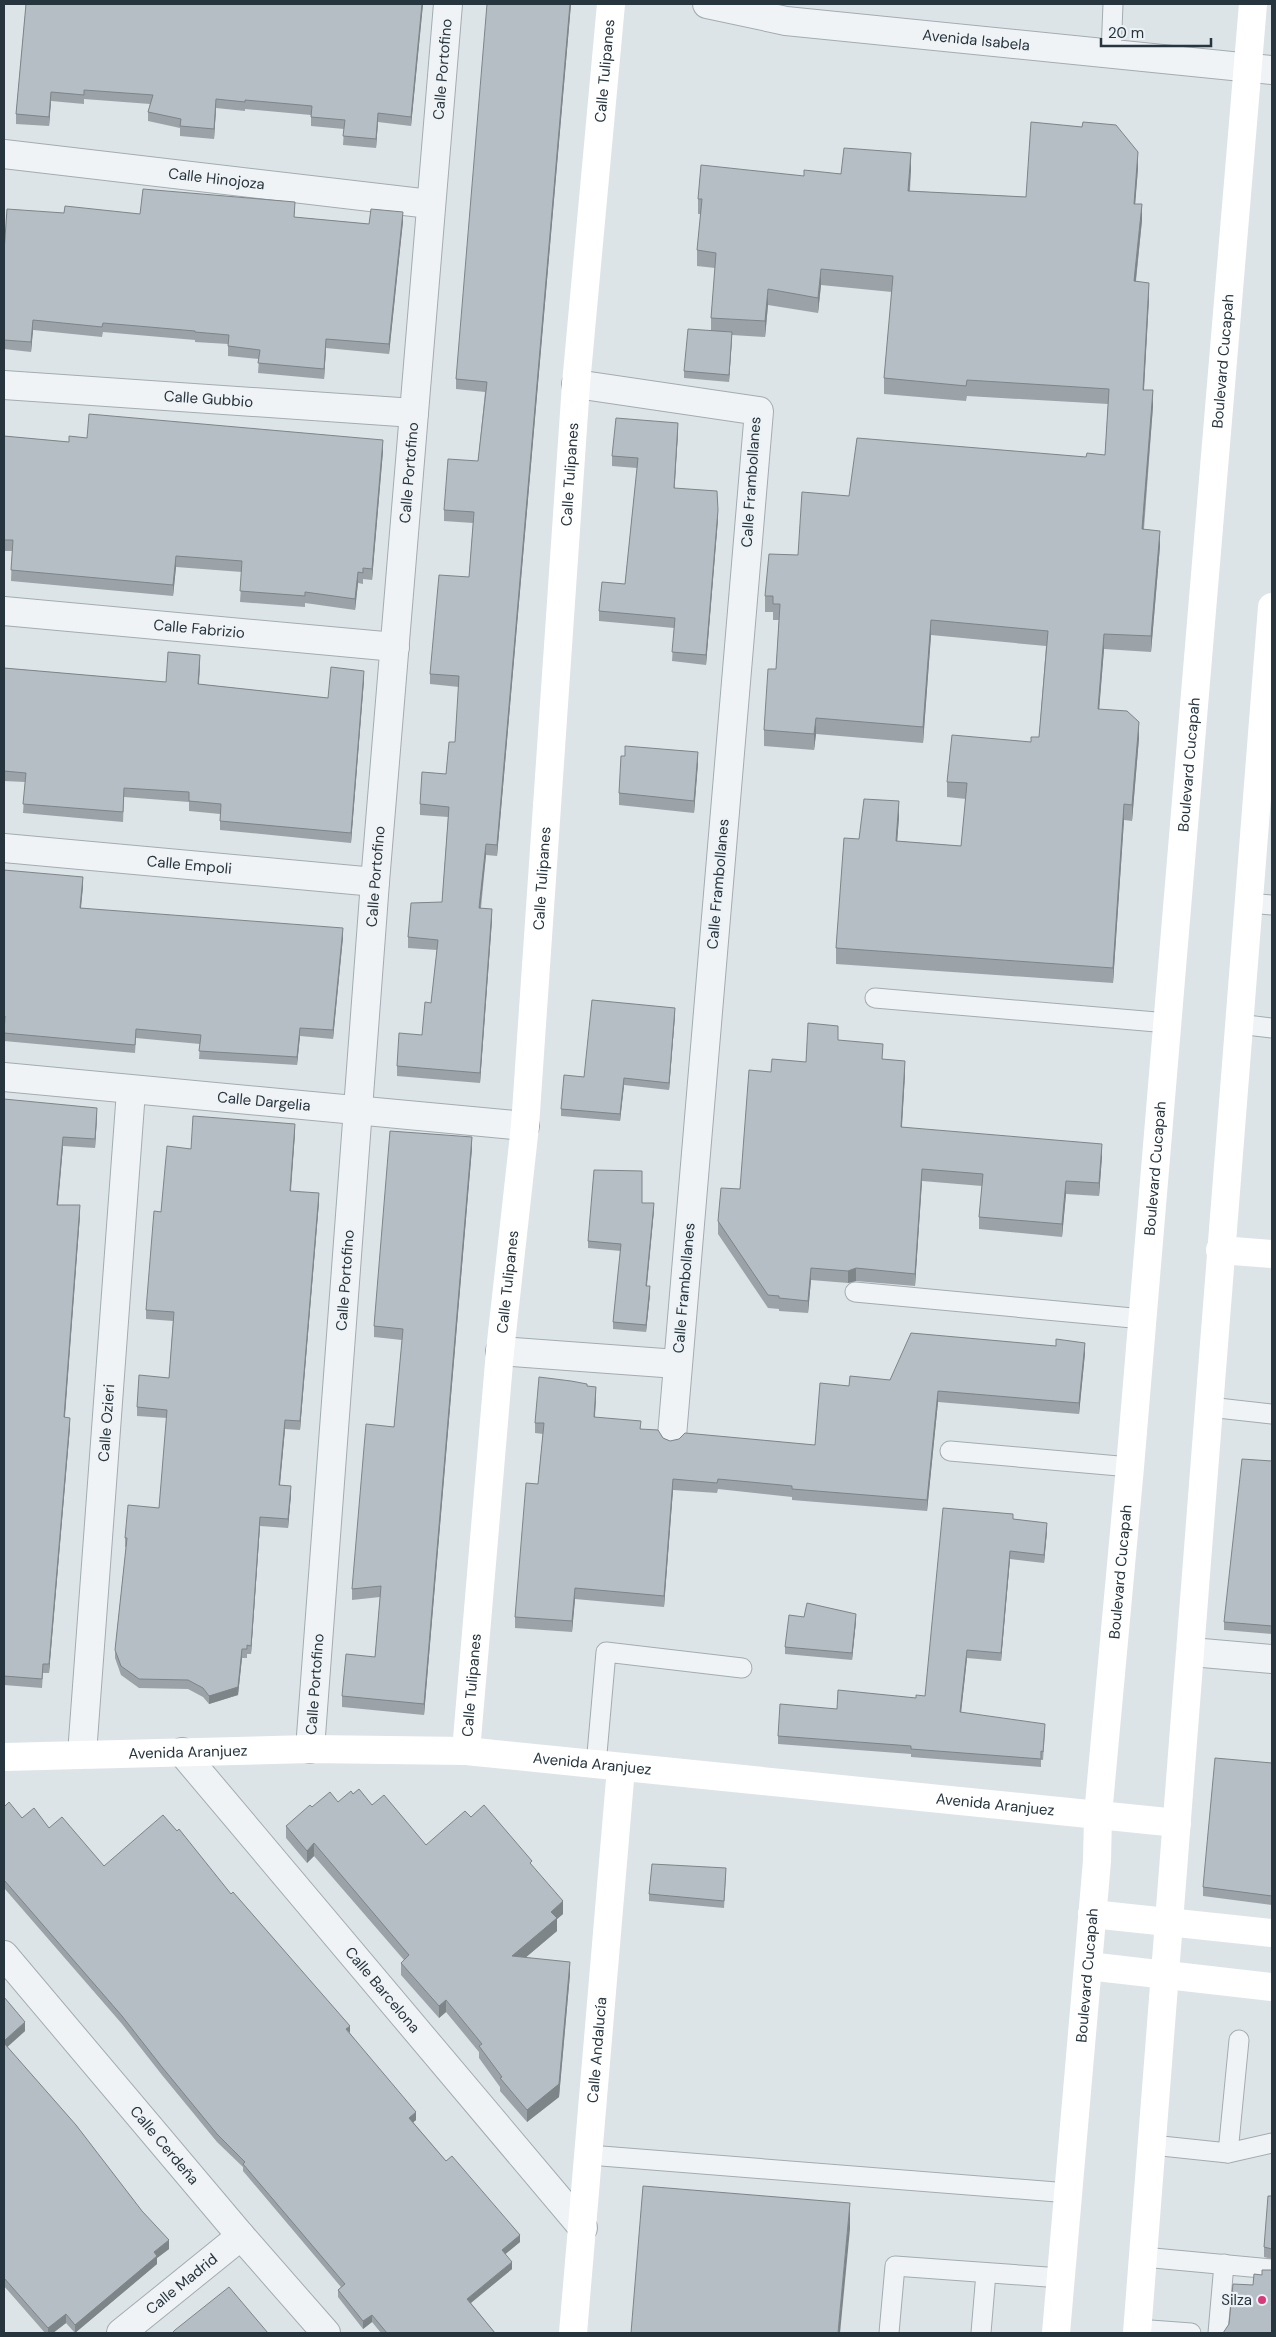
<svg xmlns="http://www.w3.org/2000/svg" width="1276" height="2337" font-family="'DM Sans',sans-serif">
	<rect width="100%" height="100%" fill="#dde4e7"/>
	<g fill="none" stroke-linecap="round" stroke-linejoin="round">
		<g stroke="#a2acb1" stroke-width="21">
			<g id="lane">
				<path d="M1111,54l2,-50"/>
				<path d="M1248,903l24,2"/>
				<path d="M875,998l293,25"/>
				<path d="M1238,1024l34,4"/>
				<path d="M855,1292l288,27"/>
				<path d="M1209,1407l63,7"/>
				<path d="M950,1451l180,16"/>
				<path d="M596,1765l10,-113 136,16"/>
				<path d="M1152,2145l76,8 44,-10"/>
				<path d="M1228,2153l11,-113"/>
				<path d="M589,2155l480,38"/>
				<path d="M1143,2257l129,12"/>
				<path d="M1137,2329l54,4"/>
				<path d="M889,2333l6,-67 166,12"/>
				<path d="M981,2333l5,-60"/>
				<path d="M1218,2333l6,-69"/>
			</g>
		</g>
		<g stroke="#a2acb1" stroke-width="30">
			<g id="street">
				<path id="s1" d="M707,4l79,17 486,49"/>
				<path id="s2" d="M4,154l426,50"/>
				<path d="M576,384l183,27 -87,1025"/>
				<path id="s3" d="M4,385l410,28"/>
				<path id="s4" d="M4,611l391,36"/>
				<path id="s5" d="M4,848l371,34"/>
				<path id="s6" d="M4,1077l521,49"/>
				<path d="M500,1351l177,13"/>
				<path d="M1191,1652l81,7"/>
				<path id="s7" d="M310,1749l65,-867 73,-878"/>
				<path id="s8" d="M182,1752l401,476"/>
				<path id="s9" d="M82,1754l49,-663"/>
				<path id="s10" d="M4,1955l237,281 85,97"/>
				<path id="s11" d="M121,2333l120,-97"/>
			</g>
		</g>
		<use href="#lane" stroke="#f0f3f6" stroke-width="19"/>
		<use href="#street" stroke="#f0f3f6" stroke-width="28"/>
		<g stroke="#fff" stroke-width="28">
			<path d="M1220,1250l52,4"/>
			<path id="s12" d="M466,1751l34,-400 25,-225 51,-742 35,-380"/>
			<path id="s13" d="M4,1757l306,-8 156,2 711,72"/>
			<path d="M1092,1914l180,19"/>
			<path d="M1088,1966l184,21"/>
			<path id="s14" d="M573,2333l48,-565"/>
			<path id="s15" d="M1056,2333l41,-472 1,-46 32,-348 123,-1463"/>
			<path d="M1137,2333c45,-575 89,-1151 135,-1726"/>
		</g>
	</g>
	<g fill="#9ba3a9">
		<path d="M26,4h397l-12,122 -33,-4 -2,26 -33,-3 1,-16 -33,-3v-11l-66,-6v2l-29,-3 -2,31 -34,-3v-8l-32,-7v-9l2,-8 -66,-5v5l-33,-3 -2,25 -33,-2v-10z"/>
		<path d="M571,4l-74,852 -11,-1 -5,53 11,12 -12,163 -83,-7v-10l25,-31 9,-32 6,-53 -29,-2v-11l34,-35 6,-85 -28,-2v-11l26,-30 9,-32 4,-55 -29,-3v-10l39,-97 4,-54 -29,-2v-11l34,-49 7,-69 -29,-3v-10z"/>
		<path d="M1138,168l-3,36 7,16 -6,61 13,17 -5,92 9,16 -9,123 16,17 -9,106 -47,-3 -5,60 40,29 -7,83 -8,-1 -11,163 -277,-19v-16l23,-109 40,-22 -2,24 64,5 5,-47 -19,-2v-15l84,-40 8,-5 7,-91 -115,-11 -8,108 -107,-9 -2,16 -50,-4v-16l12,-61 3,-49h-6v-8h-8v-16l33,-41 51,-59 237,-39 19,-2 3,-51 -141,-8 -1,5 -82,-7v-16l8,-86 -71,-7 -3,28 -50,-8 -3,32 -33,-2 -3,47 -45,-4v-7l27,-40v-13l4,-50 -18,-2v-16l4,-36h-3v-15l106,-23 107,-7 -1,22 116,6z"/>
		<path d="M295,211l-1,6 75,7 34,-3 -14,133 -63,-6 -2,31 -66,-6 1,-14 -31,-3v-12l-33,-2v-2l-92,-8 -1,5 -69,-7 -2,22 -27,-3v-97l60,-39 76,1z"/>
		<path d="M678,433l-4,55 44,31 -12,146 -34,-4 2,-33 -75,-7v-10l26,-27 12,-116 -25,-2v-10z"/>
		<path d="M4,436l65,6 18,-4 296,13 -11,129 -9,-1v5l-5,-1 -3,27 -50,-7v4l-65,-5 2,-30 -66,-5 -3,29 -162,-15 1,-30h-8z"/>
		<path d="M200,665l-1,19 129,14 36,-18 -13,163 -131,-13v-16l-31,-3v-9l-65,-5 -1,25 -100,-9 2,-31 -21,-1v-113l162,14z"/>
		<path d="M698,763l-4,50 -75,-8v-12z"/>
		<path d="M4,870l79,16 -2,22 262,29 -10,102 -33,-3 -3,29 -98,-6 1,-15 -64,-6 -1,15 -131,-12z"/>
		<path d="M675,1015l-6,75 -45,-5 -4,36 -59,-5v-7l23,-32z"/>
		<path d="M838,1040l45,19 22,15 -3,53 200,29 -3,40 -33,-2 -4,43 -83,-8v-12l3,-31 -60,-5 -7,105 -59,-5 -8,2 -37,-3 -3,33 -29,-2v-2l-11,-1 -50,-74v-13l22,-32 31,-117 35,-10z"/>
		<path d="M4,1099l93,18 -2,31 -32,-2 -5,59 22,10 -15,202 5,10 -21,246h-6l-1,15 -38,-3z"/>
		<path d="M295,1133l-4,58 28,11 -19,228 -15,-1 -5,56 11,10 -3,33 -28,-2 -9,128h-4v4h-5l-4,37 -29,9 -6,-7 -15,-8 -49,-1 -18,-13 -6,-17v-8l11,-103h-1v-9l34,-30 8,-90 -30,-2v-9l32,-29 4,-57 -27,-2v-9l15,-98 30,-63z"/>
		<path d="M472,1148l-48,567 -82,-8v-11l33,-39 5,-60 -28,3v-11l42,-162 8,-87 -28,-3v-11z"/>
		<path d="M642,1203l12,7 -7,76 3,8 -4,38 -33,-3v-7l8,-71 -33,-3v-7z"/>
		<path d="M1085,1353l-6,61 -141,-12 -11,109 -135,-11v-3l-74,-8 -1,4 -44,-3 -9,117 -89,-8 -3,33 -57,-4v-11l23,-133 5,-50 -8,-1v-10l52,-37 9,11 -1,20 46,12 29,12 145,4 34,-59z"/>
		<path d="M1272,1461v173l-48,-4v-8z"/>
		<path d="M1013,1519l34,12 -3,32 -34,-4 -9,102 -34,-3 -6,55 84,19 -2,28h-2v7l-130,-10v-3l-133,-10v-8l138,-38 9,-2z"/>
		<path d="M804,1617l52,4 -4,39 -67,-6v-7z"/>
		<path d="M1272,1763v142l-69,-9v-9z"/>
		<path d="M353,1794l19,11 54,40 45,-28 61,49 31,48 -6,5v12l-32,27 45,16 -11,123 -32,25 -27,-31v-4l-21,-29v-6l-33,-40 -7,6 -38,-43v-12l3,-3 -90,-104 -7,7 -21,-25v-12l26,-19 26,-5z"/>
		<path d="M4,1807l18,11 27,10 55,38 127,28 119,139 66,87 -3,2 33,39 74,81 -15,12 7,15 -41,34 24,30h-114l-9,-11 -9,7 -25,-32v-7l3,-3 -98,-116v-4l-26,-25 -55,-67 -40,-51 -118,-136z"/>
		<path d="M726,1875l-2,33 -75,-7v-7z"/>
		<path d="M4,1997l21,34 -18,16 162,202 -12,9v6l-82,69 -9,-10 -13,10h-8l-41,-47z"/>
		<path d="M1272,2196v63l-8,-2v-10z"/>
	</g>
	<g fill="#7e8589">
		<path d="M422,4h1l-12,122v-9z"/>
		<path d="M570,4h1l-74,852v-11z"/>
		<path d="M51,92v9l-2,25v-9z"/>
		<path d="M216,99v9l-2,31v-10z"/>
		<path d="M378,113v9l-2,26v-9z"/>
		<path d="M1138,152v16l-4,51v-15z"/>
		<path d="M911,153v16l-3,38v-16z"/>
		<path d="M1142,204v16l-8,77v-16z"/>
		<path d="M403,212v9l-14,133v-10z"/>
		<path d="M821,269v16l-3,28v-15z"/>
		<path d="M1149,283v15l-6,107v-15z"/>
		<path d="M768,289v16l-3,32v-16z"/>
		<path d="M33,320v10l-2,22v-10z"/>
		<path d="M732,332v7l-3,43v-7z"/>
		<path d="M326,339v9l-2,31v-10z"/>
		<path d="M1153,390v16l-11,138v-15z"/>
		<path d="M678,423v10l-4,65v-10z"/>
		<path d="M383,440v11l-11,129v-11z"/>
		<path d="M718,510v9l-12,146v-10z"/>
		<path d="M1160,531v15l-9,106v-16z"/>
		<path d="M176,556v11l-3,29v-11z"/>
		<path d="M358,572v11l-3,27v-11z"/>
		<path d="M931,620v15l-8,108v-16z"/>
		<path d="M1104,634v15l-6,75v-15z"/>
		<path d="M200,655v10l-2,28v-9z"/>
		<path d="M364,671v9l-13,163v-10z"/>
		<path d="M816,718v16l-2,16v-16z"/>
		<path d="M1139,722v16l-7,83v-16z"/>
		<path d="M698,752v11l-4,50v-12z"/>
		<path d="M899,801v16l-3,40v-16z"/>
		<path d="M1124,804v16l-11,163v-15z"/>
		<path d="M486,844v11l-7,63v-10z"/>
		<path d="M83,877v9l-3,30v-8z"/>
		<path d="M492,909v11l-12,163v-10z"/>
		<path d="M343,928v9l-10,102v-9z"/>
		<path d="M675,1008v7l-6,75v-7z"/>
		<path d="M300,1028v8l-3,29v-8z"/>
		<path d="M905,1061v13l-4,66v-13z"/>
		<path d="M624,1078v7l-4,36v-7z"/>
		<path d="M97,1108v9l-2,31v-9z"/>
		<path d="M295,1124v9l-5,66v-8z"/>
		<path d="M63,1137v9l-6,68v-9z"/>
		<path d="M472,1137v11l-48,567v-11z"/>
		<path d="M1102,1144v12l-3,40v-13z"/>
		<path d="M922,1169v12l-7,105v-12z"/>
		<path d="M1066,1181v13l-4,43v-13z"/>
		<path d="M319,1193v9l-19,228v-9z"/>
		<path d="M654,1203v7l-8,83v-7z"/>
		<path d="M80,1205v10l-16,212v-10z"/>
		<path d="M811,1268v12l-3,33v-12z"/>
		<path d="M856,1268v13l-8,2v-12z"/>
		<path d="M650,1286v8l-4,38v-7z"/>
		<path d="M1085,1343v10l-6,61v-11z"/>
		<path d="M596,1387v10l-2,31v-11z"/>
		<path d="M938,1391v11l-11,109v-11z"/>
		<path d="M70,1418v9l-21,246v-9z"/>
		<path d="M285,1420v9l-6,65v-9z"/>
		<path d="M673,1479v11l-9,117v-11z"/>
		<path d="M291,1486v9l-3,33v-9z"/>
		<path d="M260,1517v9l-9,128v-8z"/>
		<path d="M1047,1523v8l-3,32v-8z"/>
		<path d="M1010,1551v8l-9,102v-8z"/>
		<path d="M575,1588v11l-3,33v-11z"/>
		<path d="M856,1614v7l-4,39v-7z"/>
		<path d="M242,1649v9l-4,37 -29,9v-8z"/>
		<path d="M967,1650v8l-7,63v-9z"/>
		<path d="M314,1843v13l-7,7v-12z"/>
		<path d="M563,1901v13l-6,5v12l-45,38v-13l39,-44z"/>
		<path d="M570,1962v12l-11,123 -32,25v-12z"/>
		<path d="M446,2000v12l-7,6v-12z"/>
		<path d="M25,2022v9l-21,19v-9z"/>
		<path d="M350,2026v7l-4,-4z"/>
		<path d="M416,2112v8l-7,6v-8z"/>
		<path d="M850,2203v26l-10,104h-2z"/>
		<path d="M520,2235v7l-18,15v-7z"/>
		<path d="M169,2240v9l-12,9v6l-82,69v-8l79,-73z"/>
		<path d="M512,2262v7l-45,37v-7z"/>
		<path d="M66,2314v9l-13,10h-5v-5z"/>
		<path d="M372,2315v7l-9,7v-8z"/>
	</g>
	<g fill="#b4bec4" stroke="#7e8589">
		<path d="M26,4h396l-11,113 -33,-4 -2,26 -33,-3 2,-16 -34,-3 1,-11 -67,-6v2l-29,-3 -2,30 -34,-3 1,-7 -33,-7 5,-17 -69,-5v5l-33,-3 -2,25 -33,-3z"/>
		<path d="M487,4h83l-73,841 -11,-1 -7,64 13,1 -12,164 -83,-7 2,-33 23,2 3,-33 6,1 7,-63 -30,-3 3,-34 31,-1 7,-95 -29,-3 2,-32 24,2 3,-32h6l4,-66 -29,-2 9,-99 30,2 5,-65 -30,-2 4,-51 30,2 9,-79 -31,-3z"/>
		<path d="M1031,122l51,5 1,-5 33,3 22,27 -4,52h8l-8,77 15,2 -6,107h10l-11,139 18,2 -9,105 -47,-2 -6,75 29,2 12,11 -7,83 -8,-1 -11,164 -277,-20 8,-110 15,1 5,-40 35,2 -3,40 65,5 6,-63 -20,-1 5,-47 79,7v-5h8l9,-106 -117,-11 -8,107 -107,-9 -2,16 -50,-4 4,-61h8l4,-65h-7v-8h-8l4,-42 29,1 4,-63 47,4 8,-58 229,19 1,-4 18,2 4,-66 -142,-9 -1,6 -82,-8 9,-102 -72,-7 -3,29 -50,-9 -3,32 -54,-3 5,-65 -19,-3 5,-51h-4l3,-34 103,11v-6l37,4 3,-26 67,5 -3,38 118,6z"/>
		<path d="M143,189l152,13 -1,15 75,7 2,-15 32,3 -14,132 -63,-5 -2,30 -66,-6 2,-13 -32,-4 1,-11 -34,-3v-1l-92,-8 -1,4 -69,-7 -2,22 -27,-2v-88l3,-43 57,4 1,-7 75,8z"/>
		<path d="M688,329l44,3 -3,43 -45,-4z"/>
		<path d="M89,414l294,26 -11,129 -9,-1v5l-5,-1 -3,27 -50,-7v4l-65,-5 2,-30 -66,-5 -3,29 -162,-15 2,-30h-9v-104l65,6v-6l18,2z"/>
		<path d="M616,418l62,5 -4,65 43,3 1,19 -12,145 -34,-3 3,-34 -76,-7 3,-29 23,2 13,-126 -26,-2z"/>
		<path d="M168,652l32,3 -2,29 130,14 3,-31 33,4 -13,162 -131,-12 1,-17 -32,-3v-9l-65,-4 -1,24 -100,-8 3,-31 -22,-2v-103l162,14z"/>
		<path d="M625,746l73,6 -4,49 -75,-8 2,-37h4z"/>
		<path d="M4,870l79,7 -3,31 263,20 -10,102 -33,-2 -3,29 -98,-6 2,-16 -65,-6 -1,16 -131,-12 1,-17h-1z"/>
		<path d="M592,1000l83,8 -6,75 -45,-5 -4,36 -59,-5 3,-34 20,2z"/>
		<path d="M808,1023l30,3v14l45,4 -1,15 23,2 -4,66 201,17 -3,39 -33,-2 -4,43 -83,-7 4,-43 -61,-5 -7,105 -59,-6 -8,3 -37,-3 -3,33 -29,-3v-2l-11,-1 -50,-74 3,-33 19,1 9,-119 22,2 1,-13 34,3z"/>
		<path d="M4,1099l93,9 -2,31 -32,-2 -6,68h23l-16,212 6,1 -21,246h-6l-1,15 -38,-3z"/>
		<path d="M193,1116l102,8 -5,67 29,2 -19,228 -15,-1 -6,65 12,1 -3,33 -28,-2 -9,129 -4,-1v4h-5l-4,38 -29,9 -6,-8 -15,-8 -49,-1 -18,-13 -6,-16 12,-112h-2l3,-33 31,3 8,-98 -30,-3 2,-32 30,3 5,-66 -28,-2 8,-99 7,1 6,-66 24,3z"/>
		<path d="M390,1131l82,6 -48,567 -82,-8 4,-42 29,3 6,-71 -29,3 14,-165 28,3 9,-98 -29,-3z"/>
		<path d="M594,1170l48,1v32h12l-8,83h4l-4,39 -33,-3 8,-78 -33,-3z"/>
		<path d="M911,1333l145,13v-7l29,4 -6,60 -141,-12 -11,109 -135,-11v-3l-74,-7 -1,4 -44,-4 -9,117 -89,-8 -3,33 -57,-4 11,-134 12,1 6,-61h-9l4,-46 32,4 16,3v2l9,1 -2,30 47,4 -1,8 18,1 5,8 7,3 9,-2 6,-6 130,12 5,-62 29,3 1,-10 40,4z"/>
		<path d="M1242,1459l30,2v165l-48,-4z"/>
		<path d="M943,1508l70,6v5l34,4 -3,32 -34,-4 -9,102 -34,-3 -7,62 85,12 -2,28 -2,-1v8l-130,-10v-3l-133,-10 2,-32 57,5 1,-19 78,8v-3l9,1z"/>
		<path d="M807,1603l49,11 -4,39 -67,-6 4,-32 15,2z"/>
		<path d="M1215,1758l57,5v133l-69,-9z"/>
		<path d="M359,1789l13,16 12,-10 42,50 39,-34 6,6 13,-12 48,56 -2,2 33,38 -12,11 6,6 -45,38 58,6 -11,122 -32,26 -27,-32 2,-1 -23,-31 3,-2 -36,-44 -7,6 -38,-43 8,-8 -95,-112 -7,8 -21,-25 24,-21 2,2 18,-15 8,10 13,-11 2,3z"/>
		<path d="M9,1802l13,16 12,-10 15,20 13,-11 42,49 59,-51 14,16 2,-2 52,65 2,-2 117,134 -4,3 70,83 -7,6 37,43 6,-5 68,79 -18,15 10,12 -45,37 28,34h-108l-15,-18 -9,6 -25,-31 7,-6 -102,-120 2,-2 -28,-28 -55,-67 -40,-51 -118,-136v-73z"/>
		<path d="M652,1864l74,4 -2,33 -75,-7z"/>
		<path d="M4,1997l21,25 -21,19z"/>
		<path d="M4,2043l72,82 66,86 27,29 -15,12 3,4 -82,69 -9,-11 -18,14 -44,-50z"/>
		<path d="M643,2186l207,17 -12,130h-207z"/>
		<path d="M1268,2196h4v53l-8,-2z"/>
		<path d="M1262,2270h10v63h-50h1l6,-9 4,-40 20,1 1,-11 8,1z"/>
		<path d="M229,2287l39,46h-96l3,-3z"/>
	</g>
	<circle fill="#d33c79" stroke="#ecf2f5" stroke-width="2" cx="1262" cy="2300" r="5"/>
	<g text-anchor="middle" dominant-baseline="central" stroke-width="4.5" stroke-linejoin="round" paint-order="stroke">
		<g font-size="15" fill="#26353e" stroke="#ecf2f5">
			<text stroke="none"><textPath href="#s1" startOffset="272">Avenida Isabela</textPath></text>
			<text stroke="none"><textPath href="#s7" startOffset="1685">Calle Portofino</textPath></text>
			<text stroke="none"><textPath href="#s12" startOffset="1686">Calle Tulipanes</textPath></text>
			<text stroke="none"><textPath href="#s2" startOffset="214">Calle Hinojoza</textPath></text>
			<text stroke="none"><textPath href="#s15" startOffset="1979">Boulevard Cucapah</textPath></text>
			<text stroke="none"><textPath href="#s3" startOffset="205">Calle Gubbio</textPath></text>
			<text stroke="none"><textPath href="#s7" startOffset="1280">Calle Portofino</textPath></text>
			<text stroke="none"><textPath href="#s12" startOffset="1281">Calle Tulipanes</textPath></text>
			<text transform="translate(751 482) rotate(-86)">Calle Frambollanes</text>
			<text stroke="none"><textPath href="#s4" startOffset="196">Calle Fabrizio</textPath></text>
			<text stroke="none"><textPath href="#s15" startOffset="1574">Boulevard Cucapah</textPath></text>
			<text stroke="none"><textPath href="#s5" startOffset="186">Calle Empoli</textPath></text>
			<text stroke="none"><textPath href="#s7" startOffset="875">Calle Portofino</textPath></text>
			<text stroke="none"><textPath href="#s12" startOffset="876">Calle Tulipanes</textPath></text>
			<text transform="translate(718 884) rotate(-85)">Calle Frambollanes</text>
			<text stroke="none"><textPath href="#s6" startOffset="261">Calle Dargelia</textPath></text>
			<text stroke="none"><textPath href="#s15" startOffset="1169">Boulevard Cucapah</textPath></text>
			<text stroke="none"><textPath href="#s7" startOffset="470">Calle Portofino</textPath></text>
			<text stroke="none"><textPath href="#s12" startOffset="471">Calle Tulipanes</textPath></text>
			<text transform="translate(684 1288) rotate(-85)">Calle Frambollanes</text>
			<text stroke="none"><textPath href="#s9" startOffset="332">Calle Ozieri</textPath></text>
			<text stroke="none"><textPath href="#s15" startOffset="764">Boulevard Cucapah</textPath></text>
			<text stroke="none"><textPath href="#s7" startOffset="65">Calle Portofino</textPath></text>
			<text stroke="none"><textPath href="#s12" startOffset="66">Calle Tulipanes</textPath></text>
			<text stroke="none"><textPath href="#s13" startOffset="184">Avenida Aranjuez</textPath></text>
			<text stroke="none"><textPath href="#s13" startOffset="589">Avenida Aranjuez</textPath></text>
			<text stroke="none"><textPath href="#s13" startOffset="994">Avenida Aranjuez</textPath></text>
			<text stroke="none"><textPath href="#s15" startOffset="359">Boulevard Cucapah</textPath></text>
			<text stroke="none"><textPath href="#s8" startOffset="311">Calle Barcelona</textPath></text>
			<text stroke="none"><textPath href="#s14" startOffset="284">Calle Andalucía</textPath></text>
			<text stroke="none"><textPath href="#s10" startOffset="249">Calle Cerdeña</textPath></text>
			<text stroke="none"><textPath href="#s11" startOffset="78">Calle Madrid</textPath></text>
		</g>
		<g font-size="15" fill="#26353e" stroke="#ecf2f5" text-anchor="end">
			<text x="1252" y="2300">Silza</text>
		</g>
	</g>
	<rect width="1276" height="2337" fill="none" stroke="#26353e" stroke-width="10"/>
	<path d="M1101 38v8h110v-8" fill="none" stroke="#26353e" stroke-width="2.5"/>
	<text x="1108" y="38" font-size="15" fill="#26353e" stroke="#ecf2f5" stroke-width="4" paint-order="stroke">20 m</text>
</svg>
